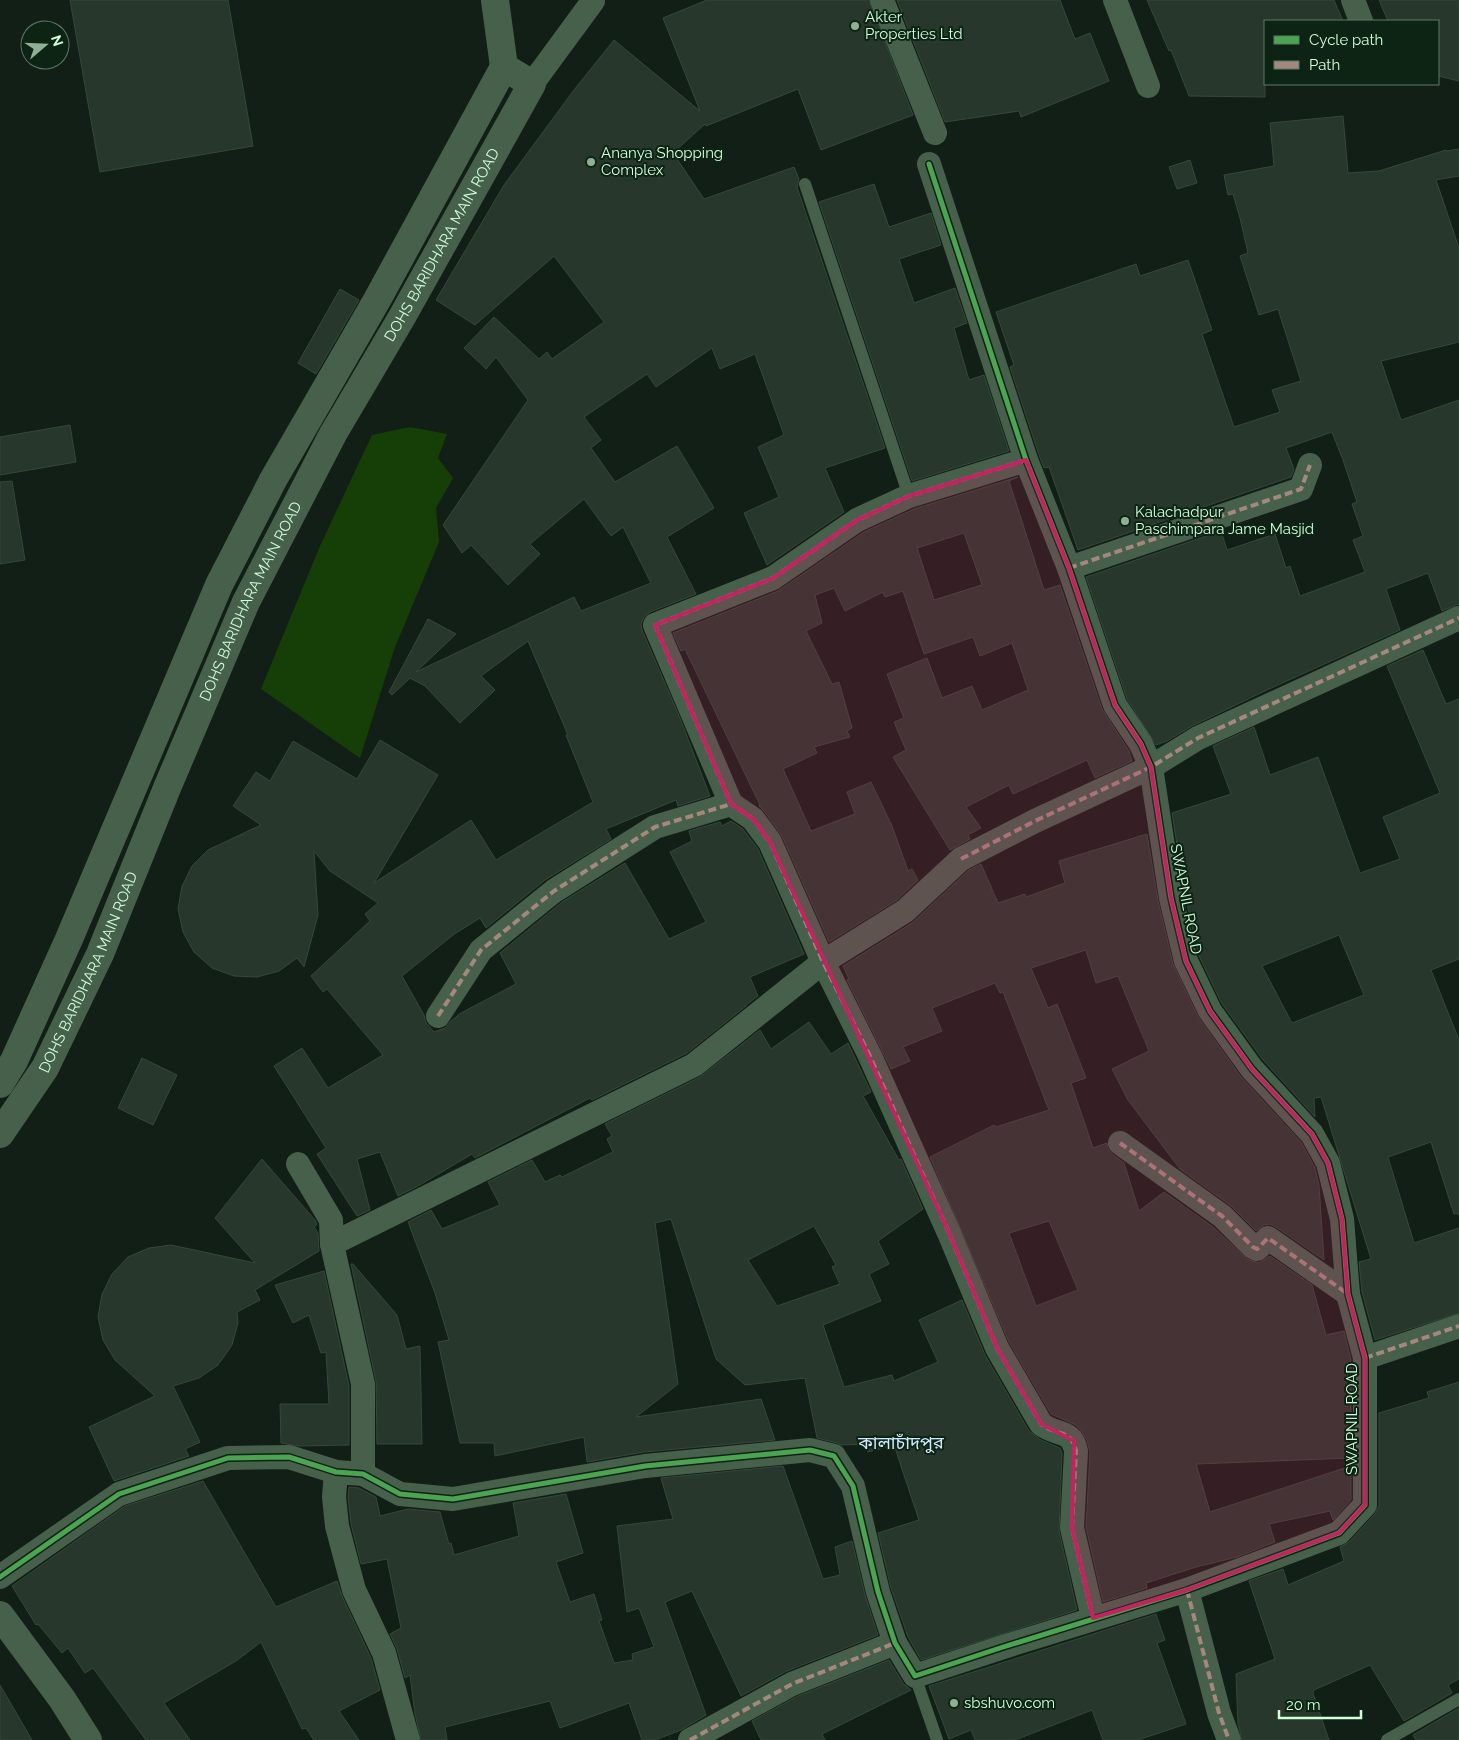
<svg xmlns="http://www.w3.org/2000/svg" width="1459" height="1740" font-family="Raleway,'Noto Sans Bengali',sans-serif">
	<rect width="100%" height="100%" fill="#121f16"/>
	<path fill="#163f08" d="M410,427l37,7 -9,24 15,20 -17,30 3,34 -44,105 -35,111 -99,-69 59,-143 52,-111z"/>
	<g fill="#27372b" stroke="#34493a" fill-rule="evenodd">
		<path d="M70,0h158l25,146 -153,26z"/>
		<path d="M707,0h162l44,115 -92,35 -23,-61 -92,37 -1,-2 -32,29 31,46 90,-32 5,12 -2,8 88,261 -60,20 19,44 -77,53 -23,-52 35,-16 -21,-50 26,-12 -29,-81 -35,15 -8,-21 -56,39 -9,-13 -63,43 17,23 -10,8 24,34 62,-36 37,62 -47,29 29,57 -46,18 -6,5 -3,7 1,6 38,88 30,78 -32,10 -2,-6 -70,29 5,10 -66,41 -59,48 -6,-10 -27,17 -51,41 22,39 2,8 8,9 11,-4 7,-8 9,-7 55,-29 -16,-31 62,-51 63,-39 44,76 37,-17 -36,-70 22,-11 -3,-10 31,-9 2,4 9,-5 12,8 15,20 46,105 -54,23 8,19 -12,9v1l-59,47 -95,47 -2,-2 -115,60 -3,-4 -54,32 -20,10 -18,-44 -23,7 13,51 -13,6 -40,-62 9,-6 -52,-82 28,-18 26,40 55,-33 -56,-66 -4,3 -12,-16 59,-55 -5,-7 13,-11 -48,-32 -16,-20 4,64 -14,52 -7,-9 -18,13 -22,6 -23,-1 -22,-8 -18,-16 -11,-20 -5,-23 4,-23 10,-20 16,-16 53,-25 -28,-19 23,-34 14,9 23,-40 64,38 23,-39 58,35 -64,108 97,-63 25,40 97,-58 -27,-67h2l-40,-94 -47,35 14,14 -35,33 -35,-37 -15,-8 -18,17 -3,-3 39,-73 28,15 -40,38 158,-75 7,14 70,-28 -28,-56 -12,9 -27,-37 -54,45 10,10 -32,31 -37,-40 -9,8 -19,-28 85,-125 -32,-43 -10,12 -22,-21 30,-31 45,42 8,-7 5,7 52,-37 -50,-66 -79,69 -39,-25 68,-115 70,-95 40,-50 86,71 -37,-93z"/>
		<path d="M897,0h163l15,39 15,-6 19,48 -88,36 -2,-6 -74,11z"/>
		<path d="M1147,0h187l9,21h-78v76l-76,-1 -18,-46 -2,1z"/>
		<path d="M1379,0h80v81l-21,-5v-55h-50z"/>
		<path d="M1343,116l5,57 31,-2 67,-21 1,1 12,-2v27l-23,4 23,68v94l-78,19 20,59 58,-20v204l-17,7 -14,-38 -42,16 14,41 -131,59 -77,37 -25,15 -11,4 -29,-46 -41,-122 135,-46 6,19 48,-16 11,34 4,-2 10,30 65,-24 -12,-32 10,-4 -11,-32 5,-2 -14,-42 -11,-28 -46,16 8,21 -3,8 -213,73 -29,-83 -5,1 -5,-13 -29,-88 4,-2 -18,-53 140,-48 4,12 48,-16 24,70 -10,4 32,93 46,-15 -8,-22 29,-9 -23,-72 -19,6 -19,-59 8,-3 -8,-35 -7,-24 -5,1 -4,-20 50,-9 -4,-43z"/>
		<path d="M1190,160l7,23 -20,6 -8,-22z"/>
		<path d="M874,184l15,43 42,-14 10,32 -42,14 15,44 41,-15 12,35 -13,5 15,52 15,-5 25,76 -97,30 -93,-279z"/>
		<path d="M340,289l19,11 -43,74 -18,-11z"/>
		<path d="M70,425l6,37 -76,13v-38z"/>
		<path d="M1018,477l-9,4 35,109 16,-5 42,124 27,42 3,10 -37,17 -8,-18 -74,34 -4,-9 -43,22 15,21 -13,7 2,4 -20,11 -57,-93 13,-7 -12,-28 10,-4 -17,-44 40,-16 15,40 30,-12 10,24 46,-20 -16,-47 -32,13 -7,-19 -49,17 -21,-63 -18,6 -2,-5 -38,19 -11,-23 -19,7 7,28 -16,8 26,53 7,-2 13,46 -5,3 3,6 -36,10 3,6 -34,16 28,62 44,-17 -8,-22 24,-10 21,44 16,45 4,-2 6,11 -21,20 -68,42 -47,-106 -18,-25 -5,-5 1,-1 -75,-156 -4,2 -8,-18 105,-42 86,-59 50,-23zM964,533l18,52 -48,15 -17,-52z"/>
		<path d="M12,481l13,79 -25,4v-82z"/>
		<path d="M1423,650l23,54 13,-5v260l-28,11 28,70v174h-5l-23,-72 -43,15 26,86 45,-15v85l-84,27 -13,-48 -3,-30 12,-3 -50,-162 -7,1 1,19 -52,-57 -41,-56 -23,-48 -14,-61 -13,-82 59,-19 -18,-48 41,-19 16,48 48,-18 42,116 40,-14 -17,-42 57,-24 -53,-127zM1339,935l25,60 -72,28 -30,-57z"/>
		<path d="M1147,834l11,67 15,63 25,53 43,60 60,65 14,26 4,17 5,75 -48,-33 -6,-3 -6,1 -8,6 -26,-26 -50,-36 -52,-69 -16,-31 37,-18 -31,-75 -22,7 -10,-33 -55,18 17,40 9,-4 29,74 -15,5 22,65 14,-5 1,6 4,5 12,9 15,48 25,-19 49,35 34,32 12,4 11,-7 42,29 14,50 18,-4 7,29v98l-155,6 14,48 141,-46v34l-18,20 -3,-9 -61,13 6,18 -38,15 -41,10 -50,16 1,5 -44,14 -17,-75 4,-75 -3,-12 -5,-8 -6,-7 -25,-11 -42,-72 -79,-185 64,-32 2,2 53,-17 -46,-118 -3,1 -5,-10 -63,25 10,23 -39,16 7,14 -19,8 -44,-89 2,-1 -6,-13 69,-43 57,-53 12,-6 17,39 27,-9 1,3 39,-14 -6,-22zM1049,1221l29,69 -42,16 -27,-73z"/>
		<path d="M809,1022l22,32 17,-11 23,49 -8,4 36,64 2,-1 22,50 -45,32 11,23 -20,10 12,27 -58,24 21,62 48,-12 2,6 44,-19 -19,-42 43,-20 23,55 44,76 12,9 19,8 2,5 -3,78 18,79 -156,50 -13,-23 -17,-49 -13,-55 41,-13 -25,-75 -26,7 -2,-8 -25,1 -4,-2 -20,-5 -12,-60 -60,7 -29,-26 -45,-140 -16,4 23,161 -42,33 125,-18 14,41 -131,12 -57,10 -3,-25 -89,19 -1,-13h-34l-22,-101 11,-2 -14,-47 -27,-71 23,-12 11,19 58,-24 -12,-23 44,-22 13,22 15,-7 2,2 51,-25 -6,-13 5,-3 -7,-12 95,-47 60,-47 11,19zM814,1226l22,39 -4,2 8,17 -63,22 -29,-46z"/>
		<path d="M142,1058l35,17 -24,50 -35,-17z"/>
		<path d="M262,1159l53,61 2,4 -3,3 4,6 1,18 -64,39 5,10 -23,12 1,11 -6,22 -14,20 -19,13 -26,8 27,56 -15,7 4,7 -75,25 -25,-54 66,-31 -40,-36 -12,-20 -5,-23 4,-23 10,-20 16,-17 21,-9 22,-3 84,18 -40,-45z"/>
		<path d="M351,1264h2l44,51 9,34 14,-3 2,98h-45l-1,-63z"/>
		<path d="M324,1271l25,115v59l-50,1 -18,-3 -1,-39h49l-3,-52 -5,1 -12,-38 -16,8 -18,-38z"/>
		<path d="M1459,1382v297l-11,6 4,8 -48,28 -34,-56 -56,25 -1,3 16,47h-87l-4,-16 -2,-50 39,-15 -26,-78 34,-12 5,16 56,-24 -4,-14 9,-5 26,-28 4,-8v-93l50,-15 -2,-6z"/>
		<path d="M783,1466l40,113 17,-4 -5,-28 17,-6 13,54 13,40 -91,36 -46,25 -49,-105 -27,11 41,113 -25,15 -26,10h-13l-13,-37 -69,25 -10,-27 -105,26 2,13h-26l-6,-26 -5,-39 -5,3 -8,-29 -7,-15 11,-6 -14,-69 -26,5 -10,-40 -3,-27 1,-10 10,1 17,9 4,19 28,-7 32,3 9,32 2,-1 3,12 65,-19 -6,-33 53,-9 17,59 -27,9 14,40 24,-8 8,26 -3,1 15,42 19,-3 -1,-6 22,-7 -15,-39 -12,4 -10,-86 56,-7 -12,-41z"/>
		<path d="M203,1481l73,126 61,-26 5,15 29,62 9,32 -41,21 20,29h-45l-8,-12 -4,1 -41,-87 -25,19 -72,42 26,37h-44l-53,-72 -8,5 -17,-25 -6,5 -24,-29 -2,1 -24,-39 113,-80z"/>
		<path d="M1156,1614l9,26 -8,3 29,81 -48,16h-35l-11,-30 -77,30h-40l-4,-10 -22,9 -20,-53z"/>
		<path d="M889,1660l14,23 8,7 -89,44 3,6h-64l-9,-19 46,-25z"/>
		<path d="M0,1685l32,55h-32z"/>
		<path d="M1459,1708v32h-43l-3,-5z"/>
	</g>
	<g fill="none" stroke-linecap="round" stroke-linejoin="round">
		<g stroke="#47604b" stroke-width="12">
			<path d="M805,184l104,312"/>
			<path d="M915,1676l22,64"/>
			<path d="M1387,1740l72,-41"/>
		</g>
		<g stroke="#47604b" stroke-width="24">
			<path d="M882,0l53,133"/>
			<path d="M1115,0l33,86"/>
			<path d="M1353,0l8,21"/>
			<path d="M532,84l61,-83"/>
			<path d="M1026,460l-117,36 -52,24 -84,58 -118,47 76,179 22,15 17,23 53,120 47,94 79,177 48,115 44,76c15,12 31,5 35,27l-4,77 21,90"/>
			<path d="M1069,568l232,-79 9,-24"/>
			<path d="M438,1016l43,-66 73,-59 101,-64 76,-23"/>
			<path d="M1120,1143l102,73 31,31 4,2 11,-11 80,56"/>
			<path d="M298,1164l33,56 1,24 31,140v90"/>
			<path d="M332,1244l362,-179 129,-103 82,-51 56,-52 74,-38 116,-54 47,-29 261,-120"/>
			<path d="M1365,1358l94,-32"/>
			<path d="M336,1472l-2,25 3,29 17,64 30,63 24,87"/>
			<path d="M0,1577l119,-83 109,-36 61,-1 47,15 27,2 37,20 53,5 192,-33 165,-16 24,6 19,30 25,106 17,51 20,33 85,-28 187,-58 152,-57 26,-28v-147l-17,-64 -6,-75 -14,-56 -16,-29 -60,-65 -42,-58 -24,-50 -15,-63 -20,-131 -10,-23 -26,-39 -46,-137 -43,-108 -97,-296"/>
			<path d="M1187,1590l32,123 10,27"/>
			<path d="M690,1740l102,-56 103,-41"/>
		</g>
		<g stroke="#47604b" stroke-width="28">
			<path d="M495,0l9,67"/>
			<path d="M0,1084l14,-23 55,-122 150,-354 54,-105 104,-180 127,-233"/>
			<path id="s1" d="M0,1134l45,-66 55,-114 67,-166 79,-186 87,-168 69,-117 130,-233 -28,-17"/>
			<path d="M0,1615l62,84 26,41"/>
		</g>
		<g stroke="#a5887d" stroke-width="4" stroke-dasharray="8 4" stroke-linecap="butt">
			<path d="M1026,460l-117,36 -52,24 -84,58 -118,47 76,179 22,15 17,23 53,120 47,94 79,177 48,115 44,76c15,12 31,5 35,27l-4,77 21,90"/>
			<path d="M1069,568l232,-79 9,-24"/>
			<path d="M961,859l74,-38 116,-54 47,-29 261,-120"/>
			<path d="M438,1016l43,-66 73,-59 101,-64 76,-23"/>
			<path d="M1120,1143l102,73 31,31 4,2 11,-11 80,56"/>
			<path d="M1365,1358l94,-32"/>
			<path d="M1187,1590l32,123 10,27"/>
			<path d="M690,1740l102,-56 103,-41"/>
		</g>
		<g stroke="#0d2414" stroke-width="8">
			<path id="cycleway" d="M0,1577l119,-83 109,-36 61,-1 47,15 27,2 37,20 53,5 192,-33 165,-16 24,6 19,30 25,106 17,51 20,33 85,-28 187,-58 152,-57 26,-28v-147l-17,-64 -6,-75 -14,-56 -16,-29 -60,-65 -42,-58 -24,-50 -15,-63 -20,-131 -10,-23 -26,-39 -46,-137 -43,-108 -97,-296"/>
		</g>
		<use href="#cycleway" stroke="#4ca352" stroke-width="5"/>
	</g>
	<path fill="#c32461" fill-opacity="0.2" stroke="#c32461" stroke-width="4" stroke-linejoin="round" d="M1026,460l43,108 46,137 26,39 10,23 20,131 15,63 24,50 42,58 60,65 16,29 14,56 6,75 17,64v147l-26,28 -152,57 -94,28 -21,-90 2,-87 -33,-17 -44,-76 -48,-115 -179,-391 -17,-23 -22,-15 -76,-179 118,-47 84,-58 52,-24z"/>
	<g fill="#8eb196" stroke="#0d2414" stroke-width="2">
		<circle cx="855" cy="26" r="5"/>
		<circle cx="591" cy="162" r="5"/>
		<circle cx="1125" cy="521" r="5"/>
		<circle cx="954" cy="1703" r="5"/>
	</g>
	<g text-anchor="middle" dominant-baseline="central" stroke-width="4" stroke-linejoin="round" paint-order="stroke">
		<g font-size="15" fill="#d0ffdb" stroke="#0d2414" text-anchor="start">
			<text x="865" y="17">Akter<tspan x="865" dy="17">Properties Ltd</tspan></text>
			<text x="601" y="153">Ananya Shopping<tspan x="601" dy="17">Complex</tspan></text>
			<text x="1135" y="512">Kalachadpur<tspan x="1135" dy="17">Paschimpara Jame Masjid</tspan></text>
			<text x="964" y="1703">sbshuvo.com</text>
		</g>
		<g font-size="15" fill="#d0ffdb" stroke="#0d2414">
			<text stroke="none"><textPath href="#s1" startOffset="995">DOHS BARIDHARA MAIN ROAD</textPath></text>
			<text stroke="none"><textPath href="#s1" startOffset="590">DOHS BARIDHARA MAIN ROAD</textPath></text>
			<text transform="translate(1186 899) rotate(79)">SWAPNIL ROAD</text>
			<text stroke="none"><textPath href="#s1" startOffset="185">DOHS BARIDHARA MAIN ROAD</textPath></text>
			<text transform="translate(1352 1419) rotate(-90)">SWAPNIL ROAD</text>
		</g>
		<g font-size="18" fill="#d2e9ff" stroke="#0d2414">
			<text x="901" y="1442">কালাচাঁদপুর</text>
		</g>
	</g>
	<rect x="1264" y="20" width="175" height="65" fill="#0d2414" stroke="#5b7c64"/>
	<rect x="1274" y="36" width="25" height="8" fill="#4ca352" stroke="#5b7c64"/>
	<text x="1309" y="45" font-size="15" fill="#d0ffdb">Cycle path</text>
	<rect x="1274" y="61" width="25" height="8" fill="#a5887d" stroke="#5b7c64"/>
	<text x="1309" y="70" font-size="15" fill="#d0ffdb">Path</text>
	<g transform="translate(45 45) rotate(71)"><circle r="24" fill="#0d2414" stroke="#5b7c64"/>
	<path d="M0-4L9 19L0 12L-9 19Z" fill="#8eb196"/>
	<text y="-8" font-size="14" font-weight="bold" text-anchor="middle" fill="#d0ffdb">N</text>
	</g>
	<path d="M1279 1710v8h82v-8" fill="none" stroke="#d0ffdb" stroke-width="2.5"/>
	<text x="1286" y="1710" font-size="15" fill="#d0ffdb" stroke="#0d2414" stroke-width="4" paint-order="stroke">20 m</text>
</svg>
